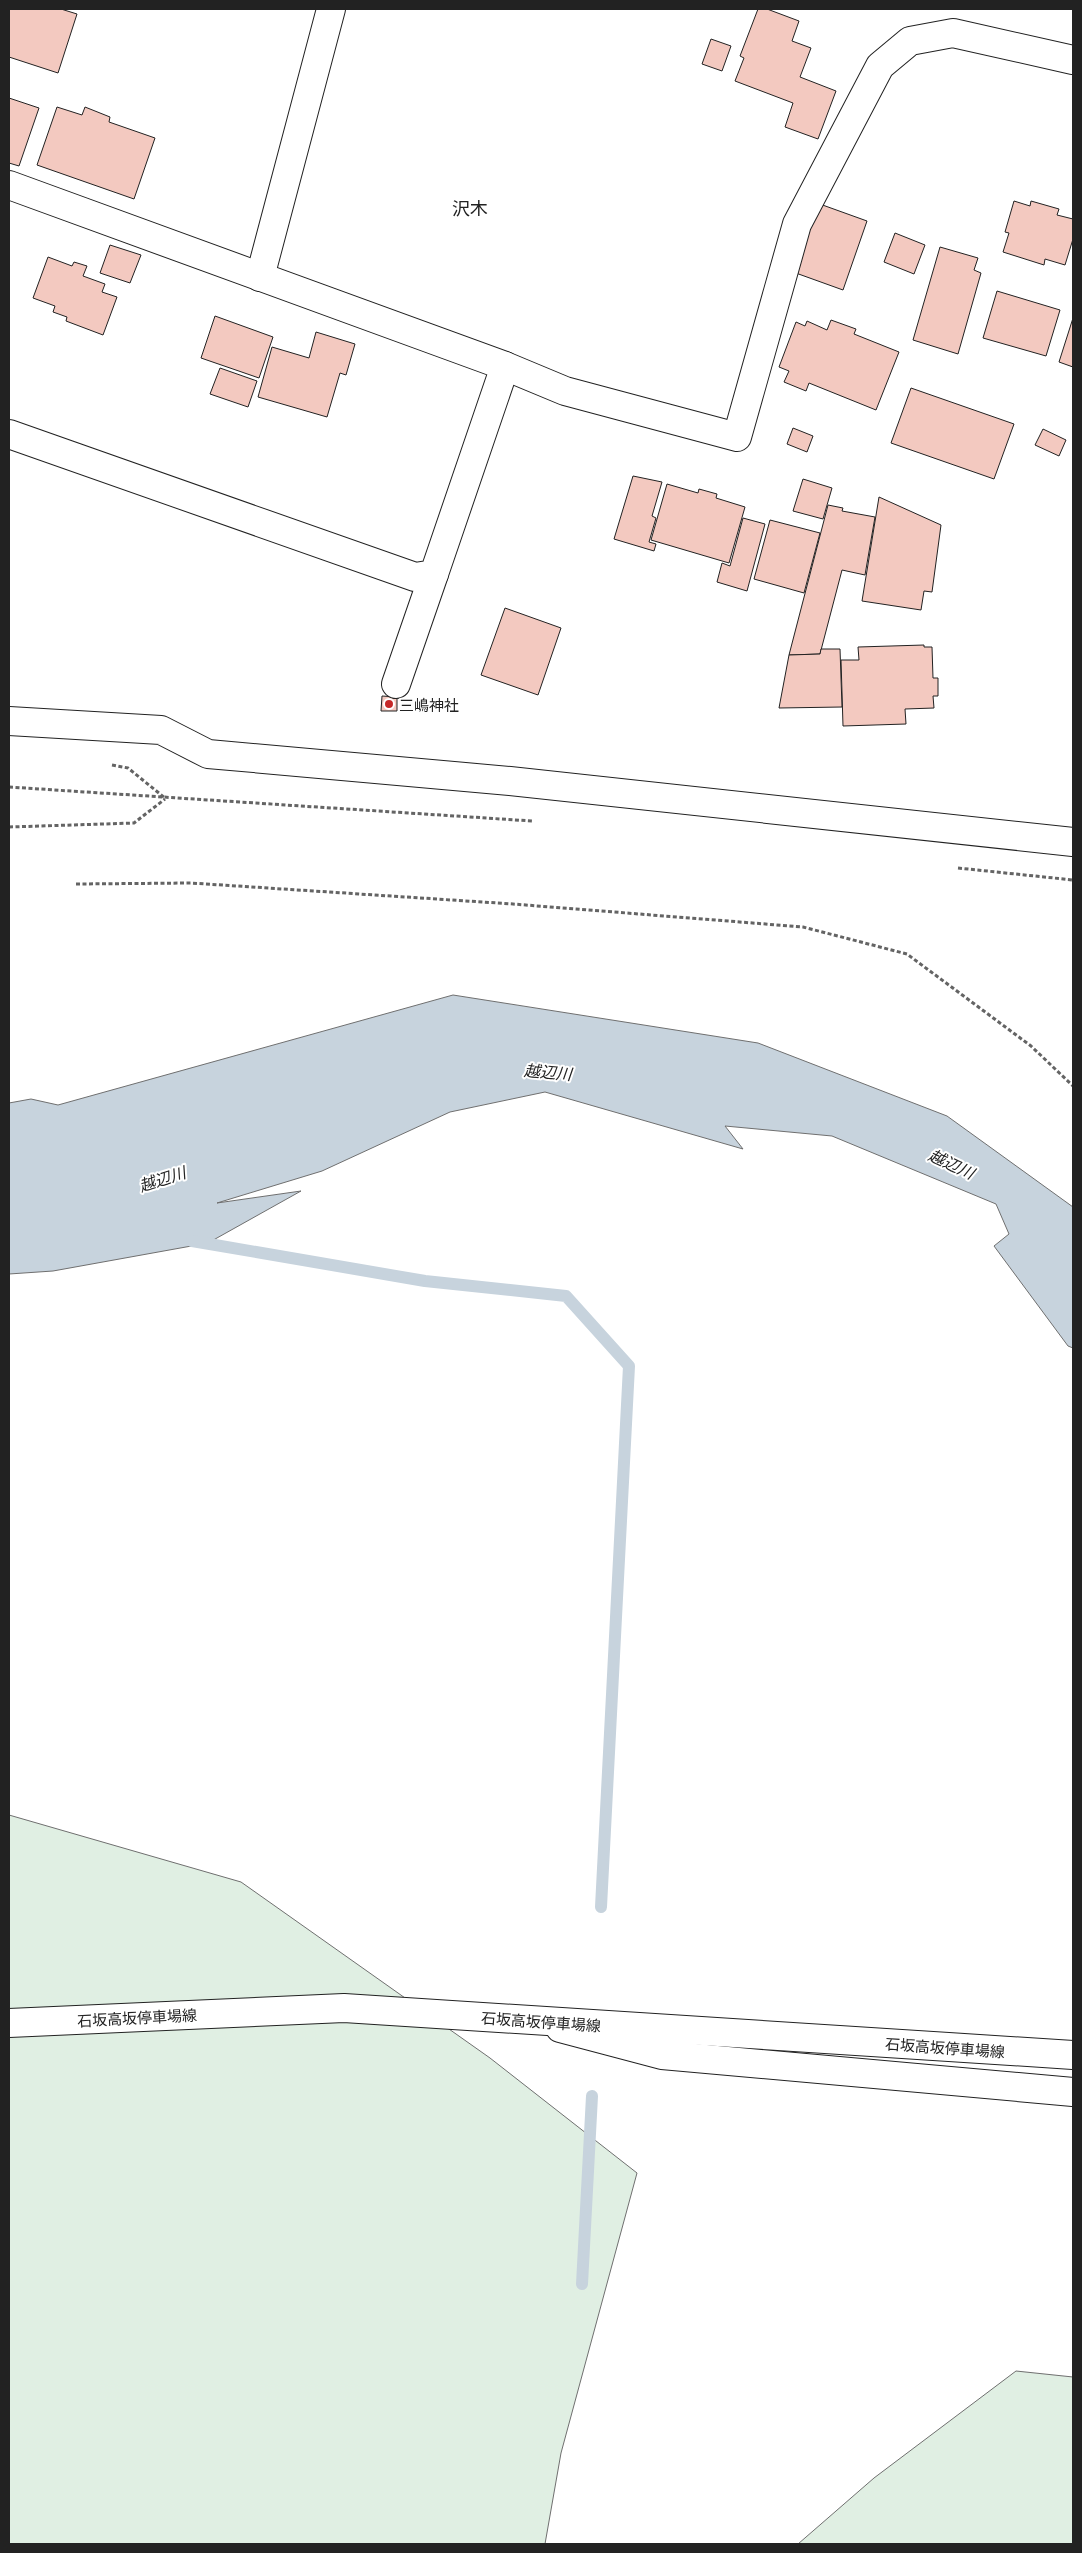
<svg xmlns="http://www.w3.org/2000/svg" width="1082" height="2553" font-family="Literata,'Noto Sans JP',serif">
	<rect width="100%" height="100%" fill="#fff"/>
	<g fill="#e0efe3" stroke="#6f6f6f">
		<path d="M9,1815l232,67 249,176 147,115 -76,280 -16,91h-536z"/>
		<path d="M1016,2371l57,6v167h-275l76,-66z"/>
	</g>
	<path fill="#c7d3dd" stroke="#6f6f6f" d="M453,995l305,48 189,73 126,91v141l-5,-2 -74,-100 15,-12 -13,-30 -164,-68 -107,-10 18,23 -198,-57 -95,20 -128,59 -105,32 84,-12 -93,52 -155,28 -44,3v-171l22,-4 27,6z"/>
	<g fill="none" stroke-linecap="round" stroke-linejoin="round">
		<g stroke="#c7d3dd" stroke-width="12">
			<path d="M192,1241l233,40 141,15 63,70 -28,541"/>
			<path d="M582,2284l10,-188"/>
		</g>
	</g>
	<g fill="#f3c9c0" stroke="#222">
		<path d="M9,9h52l16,5 -19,59 -49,-16z"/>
		<path d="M758,9h9l32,12 -7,20 19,7 -11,29 36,14 -18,48 -33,-12 8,-24 -58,-22 9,-23 -4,-2z"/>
		<path d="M711,39l20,7 -9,25 -20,-7z"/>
		<path d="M9,98l30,10 -20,58 -10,-3z"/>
		<path d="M57,107l25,8 3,-8 25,10 -1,5 46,16 -21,61 -97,-34z"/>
		<path d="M1014,201l16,5 1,-5 28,8 -2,6 16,4v20l-8,26 -20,-6 -1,6 -41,-13 6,-19 -4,-1z"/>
		<path d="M817,203l50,18 -24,69 -50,-18z"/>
		<path d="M895,233l30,12 -11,29 -30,-12z"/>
		<path d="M110,245l31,10 -11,28 -30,-10z"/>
		<path d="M940,247l38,11 -4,12 7,3 -23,81 -45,-14z"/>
		<path d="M48,257l24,9 2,-4 13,4 -4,10 22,8 -3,8 15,5 -14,38 -37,-14 1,-4 -14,-5 2,-6 -22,-8z"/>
		<path d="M997,291l63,19 -14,46 -63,-18z"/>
		<path d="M215,316l58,21 -14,41 -58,-20z"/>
		<path d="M1073,318v49l-14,-5z"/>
		<path d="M831,320l25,9 -2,5 45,18 -23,58 -67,-27 -3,8 -22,-9 5,-11 -10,-4 17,-45 9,4 2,-5 20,9z"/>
		<path d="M316,332l39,12 -9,31 -6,-2 -13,44 -69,-20 14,-50 37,11z"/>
		<path d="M220,368l37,13 -9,26 -38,-13z"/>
		<path d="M911,388l103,36 -20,55 -103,-36z"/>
		<path d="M793,428l20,8 -6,16 -20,-8z"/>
		<path d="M1043,429l23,11 -7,16 -24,-11z"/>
		<path d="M633,476l29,6 -10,34 4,2 -7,24 7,2 -2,7 -40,-12z"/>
		<path d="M803,479l29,9 -9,31 -30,-8z"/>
		<path d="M667,484l31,9 1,-4 18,5 -1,4 29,9 -16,56 -78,-23z"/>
		<path d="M879,497l62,28 -9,67 -8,-1 -3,19 -59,-9z"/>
		<path d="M828,505l15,3 -1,3 33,6 -10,58 -23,-5 -22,84 -31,1z"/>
		<path d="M743,518l22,6 -18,67 -30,-9 5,-19 8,3z"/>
		<path d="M770,520l50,13 -16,60 -50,-14z"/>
		<path d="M505,608l56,20 -23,67 -57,-20z"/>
		<path d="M924,645v2h8l1,31h5v18h-5l1,12 -29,1 1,15 -63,2 -2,-66h18l-1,-13z"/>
		<path d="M821,649h19l2,58 -63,1 10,-53 31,-1z"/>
		<path d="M382,696l15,1v14h-16z"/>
	</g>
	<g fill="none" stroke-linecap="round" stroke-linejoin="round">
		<g stroke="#222" stroke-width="30">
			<g id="minor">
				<path d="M9,185l496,181 60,25 172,46 60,-213 83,-158 30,-25 43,-8 120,27"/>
				<path d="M260,277l71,-268"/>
				<path d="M9,434l406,143 19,-3 71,-208"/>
				<path d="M396,684l38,-110"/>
				<path d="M9,721l152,9 47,24 302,27 563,61"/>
				<path d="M560,2028l102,27 411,37"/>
			</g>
		</g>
		<g stroke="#222" stroke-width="30">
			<path id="major" d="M9,2023l335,-15 729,47"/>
		</g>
		<g stroke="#646464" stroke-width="3" stroke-dasharray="4 2.5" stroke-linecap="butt">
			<path d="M112,765l16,3 37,30"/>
			<path d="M9,787l523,34"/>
			<path d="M9,827l125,-4 31,-24"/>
			<path d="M958,868l115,12"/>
			<path d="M76,884l115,-1 322,21 290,23 104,27 124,92 42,40"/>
		</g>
		<use href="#minor" stroke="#fff" stroke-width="28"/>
		<use href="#major" stroke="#fff" stroke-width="28"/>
	</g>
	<circle fill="#c62828" stroke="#fff" stroke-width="2" cx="389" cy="704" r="5"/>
	<g text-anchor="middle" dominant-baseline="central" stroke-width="4" stroke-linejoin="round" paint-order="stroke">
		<g font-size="15" fill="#222" stroke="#fff" text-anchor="start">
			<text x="399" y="704">三嶋神社</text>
		</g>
		<g font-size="15" fill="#222" stroke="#fff">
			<text transform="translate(137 2017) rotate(-3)">石坂高坂停車場線</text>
			<text transform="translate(541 2021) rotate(4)">石坂高坂停車場線</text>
			<text transform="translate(945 2047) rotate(4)">石坂高坂停車場線</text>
		</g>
		<g font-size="16" font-style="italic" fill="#222" stroke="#fff">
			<text transform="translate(548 1071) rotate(5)">越辺川</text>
			<text transform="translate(952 1163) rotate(25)">越辺川</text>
			<text transform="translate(162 1178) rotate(-18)">越辺川</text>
		</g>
		<g font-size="18" fill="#222" stroke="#fff">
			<text x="470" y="207">沢木</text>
		</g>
	</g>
	<rect width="1082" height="2553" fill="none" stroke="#222222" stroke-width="20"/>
</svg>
